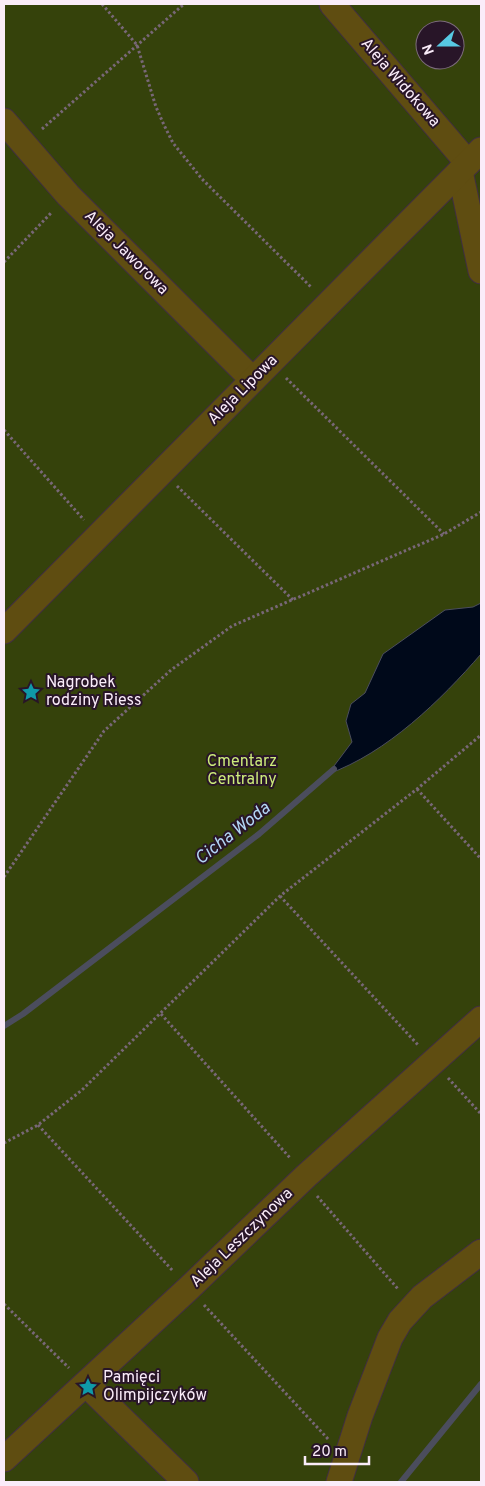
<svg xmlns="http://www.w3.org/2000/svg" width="485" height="1486" font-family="Overpass,sans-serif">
	<rect width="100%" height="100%" fill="#281528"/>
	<path fill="#35420b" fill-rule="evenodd" d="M4,4h477v1478h-477zM425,30h30v30h-30z"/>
	<path fill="#00091a" stroke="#4b4d5d" d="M481,603v51c-40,46 -94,99 -153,120l24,-32 -6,-21 5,-17 14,-11 18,-39 62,-44 28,-3z"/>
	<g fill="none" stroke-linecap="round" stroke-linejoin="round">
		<g stroke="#4b4d5d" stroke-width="6">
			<path d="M4,1026l19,-12 236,-180 75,-65"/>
			<path d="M401,1482l80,-98"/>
		</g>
		<g stroke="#412f41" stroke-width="27">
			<g id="minor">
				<path d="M332,4l136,159"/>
				<path d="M4,121l64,74 185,185"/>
				<path d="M460,171l21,100"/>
				<path d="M4,631l477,-481"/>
				<path d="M86,1384l100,98"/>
				<path d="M4,1459l185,-171 117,-112 175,-157"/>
				<path d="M339,1482l21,-66 30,-78 10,-17 22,-24 59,-45"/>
			</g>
		</g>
		<g stroke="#786777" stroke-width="3" stroke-dasharray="2.5 2.5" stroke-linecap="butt">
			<path d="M102,4l35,41 19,62 8,18 9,18 29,36 110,109"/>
			<path d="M42,129l142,-125"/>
			<path d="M4,262l48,-50"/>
			<path d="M286,378l158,156"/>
			<path d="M4,430l80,90"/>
			<path d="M177,486l116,114"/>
			<path d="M417,789l64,70"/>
			<path d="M4,877l100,-146 67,-61 61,-44 212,-92 37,-22"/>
			<path d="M280,896l139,150"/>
			<path d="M161,1014l130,145"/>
			<path d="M448,1078l33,36"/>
			<path d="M38,1125l135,146"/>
			<path d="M4,1143l34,-18 44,-35 198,-194 137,-107 64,-54"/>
			<path d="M317,1196l81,93"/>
			<path d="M4,1304l65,64"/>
			<path d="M204,1305l125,135"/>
		</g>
		<use href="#minor" stroke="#5f4d11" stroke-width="25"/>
	</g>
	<defs>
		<g id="sight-bare" transform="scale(1.5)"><path d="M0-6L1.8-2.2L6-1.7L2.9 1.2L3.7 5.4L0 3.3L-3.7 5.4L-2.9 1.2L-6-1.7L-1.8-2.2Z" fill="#0f9aa8" stroke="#281528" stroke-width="2.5" paint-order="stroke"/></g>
	</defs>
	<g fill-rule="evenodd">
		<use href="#sight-bare" x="31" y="692"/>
		<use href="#sight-bare" x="88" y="1387"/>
	</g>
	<g text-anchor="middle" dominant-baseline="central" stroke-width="4" stroke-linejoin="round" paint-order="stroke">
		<g font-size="16" fill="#faecf9" stroke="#281528">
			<text transform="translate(400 83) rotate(49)">Aleja Widokowa</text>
			<text transform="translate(126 253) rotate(45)">Aleja Jaworowa</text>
			<text transform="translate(243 390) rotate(-45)">Aleja Lipowa</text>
			<text transform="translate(242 1238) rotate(-44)">Aleja Leszczynowa</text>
		</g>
		<g font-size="16" fill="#faecf9" stroke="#281528" text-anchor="start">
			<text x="46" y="683">Nagrobek<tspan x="46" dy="18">rodziny Riess</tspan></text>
			<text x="103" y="1378">Pamięci<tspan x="103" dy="18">Olimpijczyków</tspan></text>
		</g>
		<g font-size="16" fill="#cdec7b" stroke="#281528">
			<text x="242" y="762">Cmentarz<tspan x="242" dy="18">Centralny</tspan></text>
		</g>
		<g font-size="18" font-style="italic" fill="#b2d5f4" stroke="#281528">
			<text transform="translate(233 834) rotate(-38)">Cicha Woda</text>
		</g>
	</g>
	<rect width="485" height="1486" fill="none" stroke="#faecf9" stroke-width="10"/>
	<g transform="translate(440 45) rotate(249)"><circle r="24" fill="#281528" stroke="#7c6b7c"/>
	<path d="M0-4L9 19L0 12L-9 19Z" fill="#57c9e3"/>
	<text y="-8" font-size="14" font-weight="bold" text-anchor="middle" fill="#faecf9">N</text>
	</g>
	<path d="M305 1456v8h64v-8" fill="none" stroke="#faecf9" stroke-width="2.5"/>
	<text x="312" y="1456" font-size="15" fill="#faecf9" stroke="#281528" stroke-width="4" paint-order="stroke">20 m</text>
</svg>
